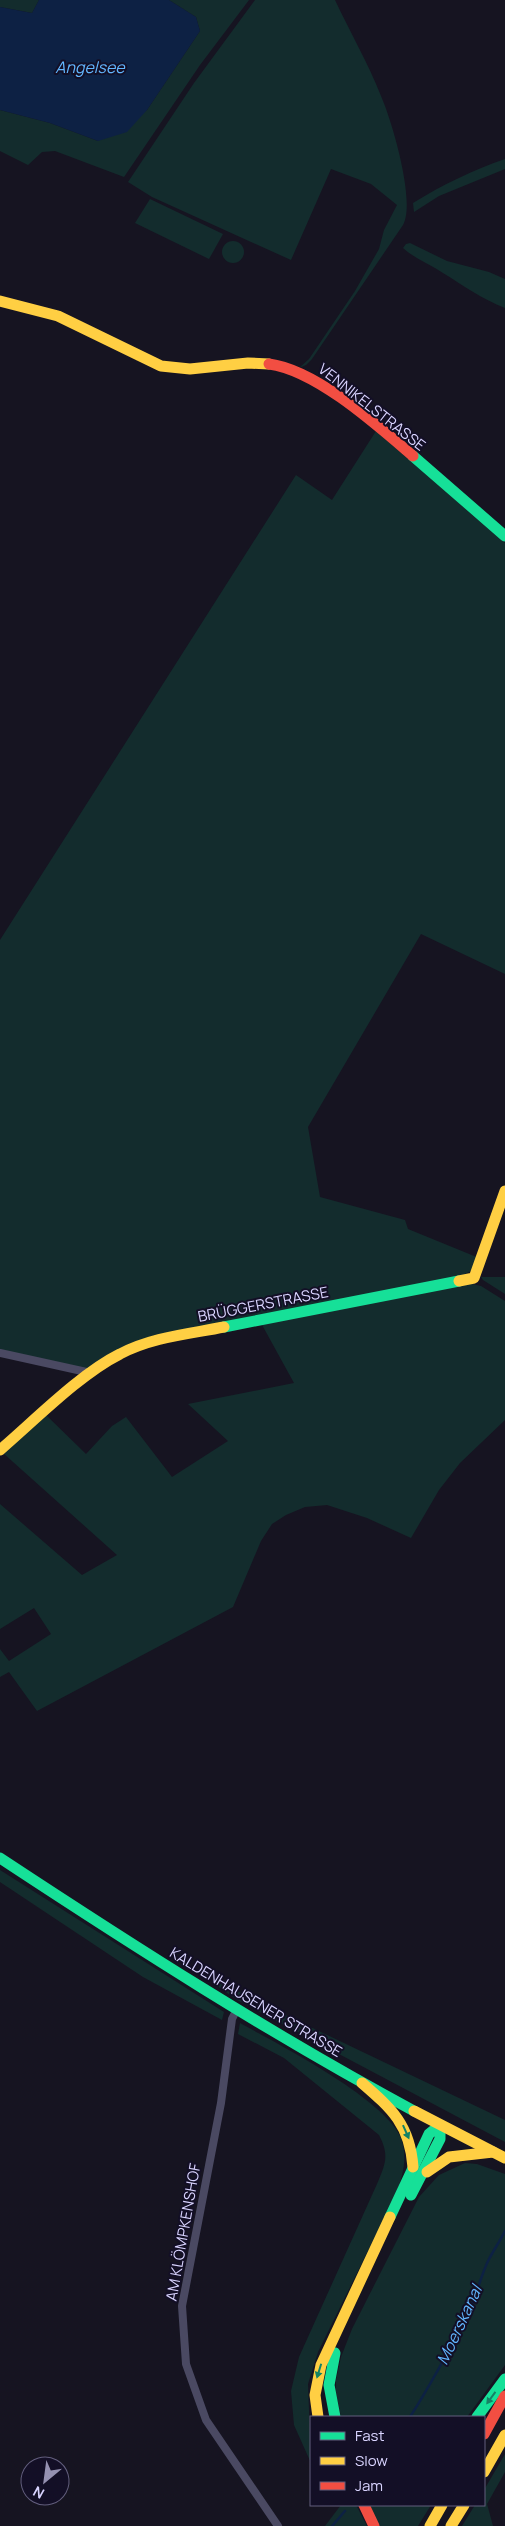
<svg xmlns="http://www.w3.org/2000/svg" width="505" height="2526" font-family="Manrope,sans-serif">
	<rect width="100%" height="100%" fill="#161421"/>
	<g fill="#132c2d">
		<path d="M0,0h39l-7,13 -32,-6z"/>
		<path d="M169,0h80l-49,65 -76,112 -69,-26 -13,1 -14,13 -28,-14v-41l50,13 48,18 49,-31 53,-79 -4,-14z"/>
		<path d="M255,0h80c15,32 33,63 46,96 11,25 35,106 22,129l-91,134 -6,6 -7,3 10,-9 46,-68 24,-42 5,-19 13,-25 -26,-21 -40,-15 -40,91 -139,-63 -24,-15 66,-99z"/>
		<path d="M505,159v10l-66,27 -25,16 -1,-9c29,-18 60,-33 92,-44z"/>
		<path d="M150,199l73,35 -14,25 -74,-36z"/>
		<circle cx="233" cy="252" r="11"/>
		<path d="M410,243l37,18 42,11 16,7v29c-23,-9 -41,-22 -62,-35 -13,-9 -28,-14 -40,-25l3,-4z"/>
		<path d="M376,431l129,112v431l-84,-40 -113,193 12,70 85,23 3,9 71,29 -8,13 -16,8 -303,58 -61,33 -91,-20v-410l296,-465 36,25z"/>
		<path d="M481,1277h24v17l-22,-14z"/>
		<path d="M468,1283l13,3 24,15v119l-45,43 -21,27 -28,48 -44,-20 -40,-13 -22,2 -19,8 -14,9 -11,17 -28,66 -196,104 -28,-39 -9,5v-28l9,12 42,-27 -17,-26 -34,21v-125l82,71 35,-20 -114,-102 43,-38 40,39 26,-28 14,-9 46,60 56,-36 -40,-37 106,-21 -33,-60z"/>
		<path d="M0,1870l224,142 -2,8 -79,-43 -143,-95z"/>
		<path d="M215,1978l39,22 251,120v22l-268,-142 -24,-17z"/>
		<path d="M240,2023c38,21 145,76 161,115 7,20 2,37 -5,56l-78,158 -10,32 3,79 -17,-38 -3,-34 8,-34 78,-173c8,-20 13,-28 2,-49l-95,-77 -46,-24z"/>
		<path d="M465,2163l12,1 28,10v191l-38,52h-126l-5,-25v-12l5,-23 11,-28 67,-132 20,-22z"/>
		<path d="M505,2454v18l-18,32 6,22h-31l13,-21h9v-15z"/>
		<path d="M341,2505h15l11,21h-42z"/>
		<path d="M369,2505h62l-13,21h-40z"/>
	</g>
	<path fill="#0d2144" d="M39,0h130l27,17 4,14 -53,79 -20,22 -29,9 -48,-18 -50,-13v-103l32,6z"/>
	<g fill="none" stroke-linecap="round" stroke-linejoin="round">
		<g stroke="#0d2144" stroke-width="2.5">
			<path d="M410,2417c21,-33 40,-68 58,-103 8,-17 12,-36 20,-53 5,-10 12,-20 17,-30"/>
			<path d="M332,2526l13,-15"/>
		</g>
		<g stroke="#4a4962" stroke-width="8">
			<path d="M0,1353l91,20"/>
			<path d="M237,2009l-5,10 -11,84 -39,203 4,58 20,56 72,106"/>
		</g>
		<g stroke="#16e098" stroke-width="11">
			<path d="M413,456l92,80"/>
			<path d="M224,1327l235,-46"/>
			<path d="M0,1858c135,89 271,176 414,253"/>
			<path d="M411,2195l29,-56v-14"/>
			<path d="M390,2217l39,-83 11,-9"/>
			<path d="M335,2353l-6,32 6,32"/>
			<path d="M477,2417l28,-38"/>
		</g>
		<g stroke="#ffcf43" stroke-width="11">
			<path d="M0,301l58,15 103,50 29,3 58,-6 21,1"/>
			<path d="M459,1281l15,-3 31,-87"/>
			<path d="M0,1450c35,-30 80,-76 120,-96 32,-17 69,-20 104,-27"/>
			<path d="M362,2083c30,26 48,42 51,84"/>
			<path d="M414,2111l91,47"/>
			<path d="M427,2172l22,-15 44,-5"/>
			<path d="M318,2417l-3,-22 6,-30 69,-148"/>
			<path d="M484,2472l21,-37"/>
			<path d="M430,2526l12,-21"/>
			<path d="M451,2526l13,-21"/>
		</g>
		<g stroke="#f24e42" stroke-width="11">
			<path d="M269,364c47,6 108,61 144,92"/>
			<path d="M484,2434l21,-38"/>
			<path d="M364,2505l10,21"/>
		</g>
	</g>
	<defs><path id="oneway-solid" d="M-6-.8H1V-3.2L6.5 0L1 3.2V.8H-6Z" transform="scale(1.25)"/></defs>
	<g fill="#158265">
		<use href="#oneway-solid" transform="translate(406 2132) rotate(66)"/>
		<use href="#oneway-solid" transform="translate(319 2371) rotate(107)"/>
		<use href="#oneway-solid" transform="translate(491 2398) rotate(126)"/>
	</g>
	<g text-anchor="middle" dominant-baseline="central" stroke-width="4" stroke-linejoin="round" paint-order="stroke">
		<g font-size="15" fill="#d9d4ff" stroke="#130f26">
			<text transform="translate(372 407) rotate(38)">VENNIKELSTRASSE</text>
			<text transform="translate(263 1304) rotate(-11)">BRÜGGERSTRASSE</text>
			<text transform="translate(256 2002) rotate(31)">KALDENHAUSENER STRASSE</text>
			<text transform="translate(183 2232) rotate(-80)">AM KLÖMPKENSHOF</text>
		</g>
		<g font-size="16" font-style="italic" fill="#62b6ff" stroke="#130f26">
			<text x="90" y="67">Angelsee</text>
			<text transform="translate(459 2325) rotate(-65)">Moerskanal</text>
		</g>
	</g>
	<rect x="310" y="2416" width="175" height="90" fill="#130f26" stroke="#625e7d"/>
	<rect x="320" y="2432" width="25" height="8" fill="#16e098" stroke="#625e7d"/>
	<text x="355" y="2441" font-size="15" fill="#d9d4ff">Fast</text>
	<rect x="320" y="2457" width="25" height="8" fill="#ffcf43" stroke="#625e7d"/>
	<text x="355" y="2466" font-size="15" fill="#d9d4ff">Slow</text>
	<rect x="320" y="2482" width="25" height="8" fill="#f24e42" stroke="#625e7d"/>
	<text x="355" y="2491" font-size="15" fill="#d9d4ff">Jam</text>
	<g transform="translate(45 2481) rotate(209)"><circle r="24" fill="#130f26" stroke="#625e7d"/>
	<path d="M0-4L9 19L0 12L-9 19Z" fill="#9591b1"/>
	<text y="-8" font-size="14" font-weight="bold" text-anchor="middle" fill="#d9d4ff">N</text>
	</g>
</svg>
